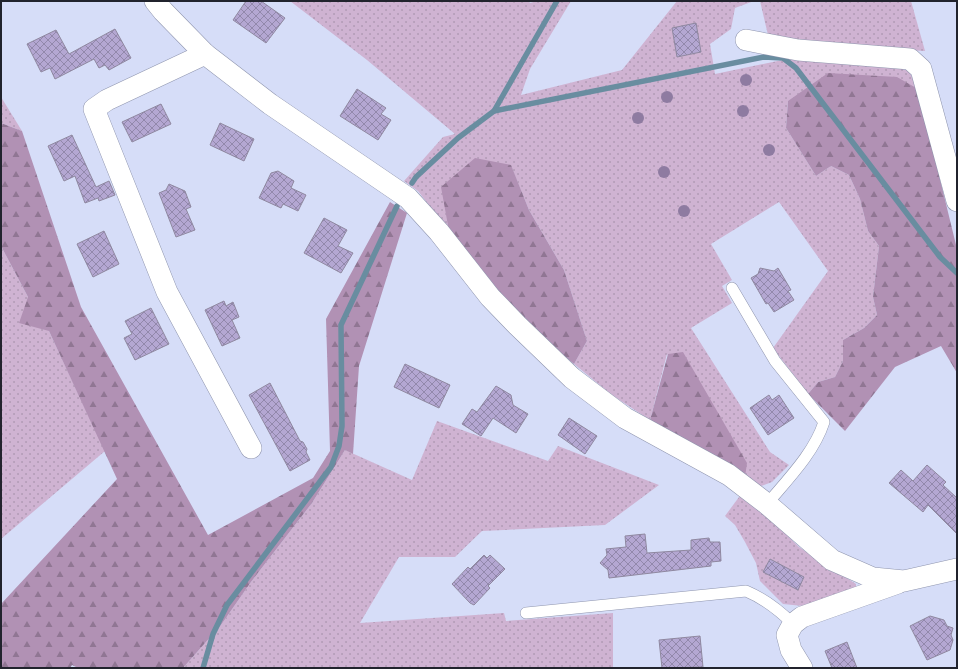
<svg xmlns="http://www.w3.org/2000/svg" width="958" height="669" font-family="'DejaVu Sans',sans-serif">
	<defs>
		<pattern id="grass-dots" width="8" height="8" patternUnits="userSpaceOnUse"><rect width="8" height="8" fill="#cfb3d2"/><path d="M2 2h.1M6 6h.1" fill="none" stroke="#b19ab5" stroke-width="1.8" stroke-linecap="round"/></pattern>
		<pattern id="forest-firs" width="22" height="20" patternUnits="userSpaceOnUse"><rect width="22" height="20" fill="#b191b4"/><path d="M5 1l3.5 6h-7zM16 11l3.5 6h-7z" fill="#907693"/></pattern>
		<pattern id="building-cross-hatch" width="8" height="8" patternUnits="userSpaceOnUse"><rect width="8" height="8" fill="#b4a7d2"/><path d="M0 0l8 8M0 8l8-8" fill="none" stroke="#9288ab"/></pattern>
	</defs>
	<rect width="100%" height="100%" fill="#d6ddf8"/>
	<g fill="url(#grass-dots)">
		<path d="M290,1l187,1 51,-1 2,2 7,-2h34l-41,68 -9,26 101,-25 55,-69h77l-19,7 -4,21 -21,15 5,30 77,-16 97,7 20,6 9,18 -130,12 -2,27 30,48 15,-10 18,9 11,24 8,32 11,15 -6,51 4,18 -13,13 -21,12v21l-8,16 -17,5 -10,12 -35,-46 55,-77 -49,-69 -68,42 21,36 -10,6 10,17 -41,25 79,124 19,13 -17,17 -11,4 -16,-9 -78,-123 -17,66 -38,-25 -38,-31 13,-23 -23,-71 -35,-60 -18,-44 -62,65 -31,-40 -14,-10 39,-44 12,-3 -88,-74z"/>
		<path d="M760,1h151l14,50 -91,-5 -66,-11z"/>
		<path d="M1,97l21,34 -21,-8z"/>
		<path d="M1,246l27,51 21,34 56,120 -104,88z"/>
		<path d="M437,421l111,40 10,-15 101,39 -54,40 -123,6 -27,26h-56l-39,66 144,-10 2,8 107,-8v55h-430l38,-43 30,-43 61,-79 33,-53 67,30z"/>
		<path d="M742,493l12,9 45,45 57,37v5l-53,17 -20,-2 -23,-23 -4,-18 -11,-21 -10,-17 -10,-9z"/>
	</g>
	<g fill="url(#forest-firs)">
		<path d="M828,73l69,4 21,12 39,160v124l-16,-27 -46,21 -50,64 -37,-37 10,-12 17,-5 8,-16v-21l21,-12 13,-13 -4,-18 6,-51 -11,-15 -8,-32 -11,-24 -18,-9 -15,10 -30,-48 2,-27z"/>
		<path d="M1,123l21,8 59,176 127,228 105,-57 17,-27 -4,-132 64,-117 17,11 -48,153 -6,88 -8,-4 -33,53 -61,79 -30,43 -38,43h-105l-6,-3 -2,3h-69v-64l116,-125 -68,-148 -30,-8 9,-26 -27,-51z"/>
		<path d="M475,158l36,7 18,45 35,60 23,71 -13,23 -31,-25 -51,-55 -43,-53 -8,-44z"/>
		<path d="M683,352l64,111 -2,14 -95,-57 18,-66z"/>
	</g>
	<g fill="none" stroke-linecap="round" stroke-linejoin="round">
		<g stroke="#698da0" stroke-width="5.5">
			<path d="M494,111l63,-110"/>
			<path d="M412,183l4,-6 42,-39 36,-27 270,-54 19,1 13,10 144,189 17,16"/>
			<path d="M203,668l10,-34 14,-29 104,-138 8,-21 3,-20 -1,-101 56,-119"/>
		</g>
	</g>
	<g fill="url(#building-cross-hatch)" stroke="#8f88a0">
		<path d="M246,1h15l24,17 -19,25 -33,-23z"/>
		<path d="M696,23l5,29 -24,5 -5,-29z"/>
		<path d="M115,29l16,29 -22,12 -4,-5 -6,3 -5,-9 -39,20 -5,-11 -9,4 -14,-28 29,-14 13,24z"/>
		<path d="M357,89l29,19 -5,6 10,6 -13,20 -38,-24z"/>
		<path d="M161,104l10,20 -39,18 -10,-20z"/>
		<path d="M220,123l34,16 -10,22 -34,-16z"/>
		<path d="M72,135l24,52 13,-6 6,14 -16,6 -1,-3 -13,5 -10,-27 -11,5 -16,-35z"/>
		<path d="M278,171l16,10 -3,7 15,7 -8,16 -15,-7 -2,4 -22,-10 12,-25z"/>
		<path d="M169,184l16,7 6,16 -5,2 9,21 -19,7 -17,-44 7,-3z"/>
		<path d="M324,218l23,12 -9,16 15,7 -12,20 -37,-20z"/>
		<path d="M104,231l15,33 -26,13 -16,-33z"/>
		<path d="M760,268l14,3 4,-3 13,22 -3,1 6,9 -20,12 -6,-9 -2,1 -15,-26 7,-4z"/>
		<path d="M224,301l2,5 7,-4 6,15 -7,3 8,18 -18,8 -17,-36z"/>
		<path d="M151,308l18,36 -34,16 -11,-22 8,-4 -7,-13z"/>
		<path d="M405,364l45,21 -11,23 -45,-21z"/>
		<path d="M270,383l30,58 3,1 4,7 -1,3 4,8 -20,11 -41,-76z"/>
		<path d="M496,386l15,9 2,10 15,9 -12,19 -23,-15 -12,18 -19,-12 10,-15 5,3z"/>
		<path d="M769,395l3,5 7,-5 15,23 -26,17 -18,-27z"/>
		<path d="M569,418l28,18 -12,18 -27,-19z"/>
		<path d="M927,465l19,17 -3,3 14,13v36l-29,-29 -5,7 -34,-29 12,-13 12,11z"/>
		<path d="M645,534l2,19 44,-3v-10l18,-2 1,4h10l1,19 -10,1v4l-102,12 -1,-8 -8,-7 7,-8 -1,-6 20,-2 -1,-11z"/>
		<path d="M484,555l3,3 3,-3 15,14 -17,17 2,2 -16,17 -4,-2 -18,-19 16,-17 2,2z"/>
		<path d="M770,559l34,18 -6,13 -35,-18z"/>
		<path d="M930,616l14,4 3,6 6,2 -2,7 2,5 -3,10 -23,10 -17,-34z"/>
		<path d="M700,636l3,31 -41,1 -3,-28z"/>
		<path d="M847,642l10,26h-25l-7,-17z"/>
	</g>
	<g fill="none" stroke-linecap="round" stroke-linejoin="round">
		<g stroke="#8f95ae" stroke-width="12">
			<g id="lane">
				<path d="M732,288l43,73 49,61c-10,31 -36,57 -57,82"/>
				<path d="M526,613l220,-22c19,8 32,18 47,33"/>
			</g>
		</g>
		<g stroke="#8f95ae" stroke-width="22">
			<g id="street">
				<path d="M155,1l8,10 42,43 65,50 138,94 31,34 51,65 27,28 55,53 53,40 104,57 38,29 65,56 41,18 31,3 53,-12"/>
				<path d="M746,40l52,10 112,9 11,10 36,132"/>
				<path d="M205,54l-98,46 -13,9 73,183 84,156"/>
				<path d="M802,668l-11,-18 -4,-15 6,-11 9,-7 96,-34"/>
			</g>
		</g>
		<use href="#lane" stroke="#fff" stroke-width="11"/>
		<use href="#street" stroke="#fff" stroke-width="21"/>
	</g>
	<g fill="#8e7ba1">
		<circle cx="746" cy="80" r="6"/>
		<circle cx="667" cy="97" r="6"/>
		<circle cx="743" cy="111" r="6"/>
		<circle cx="638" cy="118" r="6"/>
		<circle cx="769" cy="150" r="6"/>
		<circle cx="664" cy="172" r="6"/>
		<circle cx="684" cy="211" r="6"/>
	</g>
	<rect width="958" height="669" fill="none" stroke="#21232d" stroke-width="4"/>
</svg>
